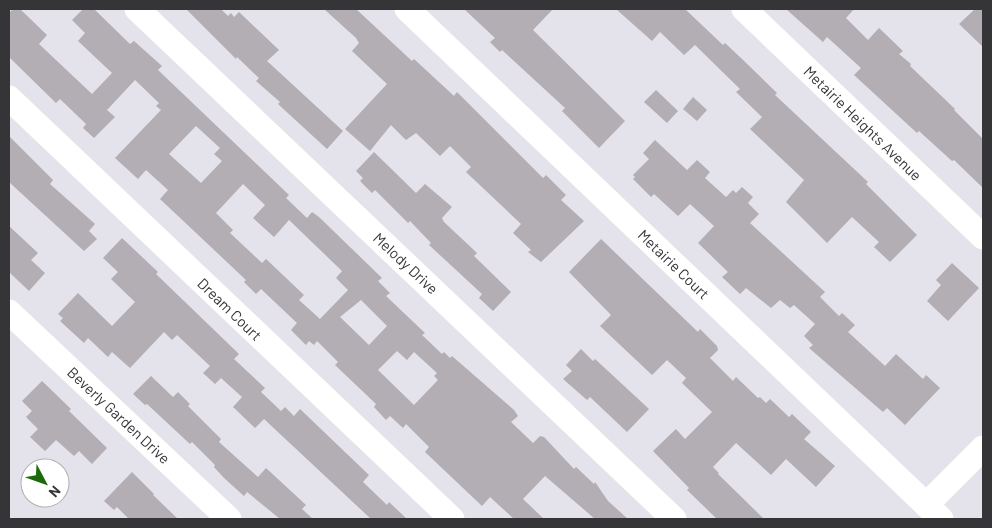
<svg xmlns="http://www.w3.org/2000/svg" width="992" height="528" font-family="Barlow,sans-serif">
	<rect width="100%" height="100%" fill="#e4e2ea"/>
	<g fill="#b3adb4" fill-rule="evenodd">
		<path d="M13,9h7l27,26 -8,9 53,50 20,-21 -34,-32 7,-8 -13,-13 11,-11h11l36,35 4,-3 28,25 -4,4 131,125 -3,3 21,20 5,-6 7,5 63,61 -4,3 12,12 -4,3 39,37 -3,2 20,19 2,-2 6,6 2,-2 62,54 4,6 -7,6 22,21 7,-7 4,1 30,32 2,-2 18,17 1,-2 13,19 20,18h-33l-50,-43 -22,23 21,20h-30l-24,-22 -8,9 -57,-54 4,-5 -23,-23 -3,4 -13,-12 -4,4 -12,-13 2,-3 -41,-39 3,-3 -21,-21 -3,4 -5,-4 -3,4 -15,-15 6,-7 -36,-34 -5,5 -12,-12 2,-2 -86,-81 8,-9 -22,-20 -8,9 -23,-21 46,-48 -5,-4 3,-3 -24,-23 -28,30 8,7 -21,21 -11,-10 3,-4 -26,-25 -4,4 -47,-46v-44zM196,126l24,22 -6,6 8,7 -21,22 -32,-29zM243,184l22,21 -12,13 21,19 15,-17 53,51 -6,7 12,12 -28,29 -21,-19 5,-5 -38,-36 -4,4 -32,-30 3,-3 -17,-17zM361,300l26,26 -18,19 -29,-28zM397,351l10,9 7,-8 23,21 -3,3 4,4 -24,25 -36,-35z"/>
		<path d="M186,9h35l7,7 3,-3 3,4 5,-5 40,38 -12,11 76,70 -16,18 -49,-45 2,-2 -24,-21 3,-3 -22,-21 -1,2z"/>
		<path d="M324,9h32l56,52 2,-2 40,37 3,-4 86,86 3,-3 20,20 -5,5 23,21 -43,41 -13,-10 3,-2 -18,-17 8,-9 -55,-52 5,-5 -21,-21 -10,10 -24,-23 -10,7 -15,-15 -21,26 -25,-22 42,-45 -35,-33 7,-8 -3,-5z"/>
		<path d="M464,9h89l-20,21 92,91 -26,27 -37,-37 3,-3 -63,-58 -2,2 -10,-10 5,-4z"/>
		<path d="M616,9h69l38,36 2,-2 16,15 36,35 -2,2 93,87 -2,2 51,51 -27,27 -16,-15 5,-5 -27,-25 -25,26 -41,-41 18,-22 -54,-51 12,-12 -26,-25 4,-3 -45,-44 -11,10 -24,-23 -8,9z"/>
		<path d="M786,9h68l-8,9 22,22 11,-12 24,23 -4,3 12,10 -1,2 45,43 -1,1 29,29v49l-29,-28 -2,1 -33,-30 -2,2 -63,-58 7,-7 -34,-31 -4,5z"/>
		<path d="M975,9h8v38l-24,-23z"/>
		<path d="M656,90l22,21 -11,12 -23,-21z"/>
		<path d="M693,97l14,13 -10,11 -14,-12z"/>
		<path d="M9,136l44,44 -3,4 45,40 -6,7 8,8 -13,12 -75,-69z"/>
		<path d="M655,140l32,30 10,-10 13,12 -5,6 21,19 7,-7 3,3 6,-6 11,10 -5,6 11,11 -9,9 75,69 -5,5 19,19 3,-3 13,12 -7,7 37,34 11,-12 27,25 3,-4 14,13 -35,37 -18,-17 -4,4 -74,-64 4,-3 -9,-9 11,-12 -21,-19 -4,3 -10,-8 -9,8 -25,-20 -6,6 -18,-17 6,-5 -30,-29 16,-17 -24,-22 -12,12 -24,-22 -3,3 -18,-18 2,-2 -2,-2 16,-16 -6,-6z"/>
		<path d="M374,152l42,41 9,-9 27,23 -10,11 2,4 33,31 -3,3 37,36 -18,19 -14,-13 3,-4 -53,-49 2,-2 -21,-22 -2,2 -33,-33 -3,3 -12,-12 3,-3 -7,-7z"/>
		<path d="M9,226l29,27 -7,7 14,13 -16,18 -20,-19z"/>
		<path d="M122,238l36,34 -2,2 83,80 -5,5 31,29 -4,4 20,19 4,-4 9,9 6,-7 69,66 -6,7 24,23 2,-3 18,17h-36l-107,-100 -9,9 -22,-21 9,-10 -21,-19 -6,6 -12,-11 7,-7 -33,-31 -5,5 -8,-8 -34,36 -18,-16 -4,5 -20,-19 -4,5 -24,-22 3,-3 -5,-4 20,-21 34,33 23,-24 -24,-23 7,-7 -15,-14z"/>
		<path d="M601,239l97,93 2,-3 17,17 1,4 -8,8 23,23 3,-4 22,21 2,-1 6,6 4,-4 19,18 3,-3 19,18 -7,7 31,27 -19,21 -30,-28 -15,16 -35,-32 -23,24 6,6 -1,1 46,45h-47l-30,-29 2,-2 -36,-37 23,-22 9,10 27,-27 -30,-29 4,-5 -19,-18 -15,15 -52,-49 11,-11 -42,-43z"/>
		<path d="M952,263l27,25 -31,33 -21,-20 14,-16 -5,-5z"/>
		<path d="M581,349l12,12 2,-2 54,50 -22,23 -37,-35 -3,3 -24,-21 9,-8 -6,-6z"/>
		<path d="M151,376l22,21 5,-5 12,12 -2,2 33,33 -2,3 39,35 8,-9 40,37 -4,4 11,10h-33l-33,-27 -3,4 -20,-18 -10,-11 1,-2 -23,-23 -2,2 -43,-40 -2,1 -12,-11z"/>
		<path d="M42,381l29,28 -2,2 38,37 -15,16 -13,-13 -5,5 -18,-16 -11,11 -15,-14 8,-8 -12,-12 6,-6 -10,-10z"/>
		<path d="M132,472l22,22 -1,1 25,24h-49l-12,-12 -3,3 -10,-9z"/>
	</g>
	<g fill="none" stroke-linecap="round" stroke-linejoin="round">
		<g stroke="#fff" stroke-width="25">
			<path d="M137,9l537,510"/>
			<path d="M407,9l534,510"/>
			<path d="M744,9l239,228"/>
			<path d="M9,98l443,421"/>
			<path d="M9,312l220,207"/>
			<path d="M926,505l57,-57"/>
		</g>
	</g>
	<g text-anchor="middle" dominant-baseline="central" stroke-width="4" stroke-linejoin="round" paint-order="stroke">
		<g font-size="15" fill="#353437" stroke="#fff">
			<text transform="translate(863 123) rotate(44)">Metairie Heights Avenue</text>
			<text transform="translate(406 263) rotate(43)">Melody Drive</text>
			<text transform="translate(674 264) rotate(44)">Metairie Court</text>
			<text transform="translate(230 309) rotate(44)">Dream Court</text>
			<text transform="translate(119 415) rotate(43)">Beverly Garden Drive</text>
		</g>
	</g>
	<rect width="992" height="528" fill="none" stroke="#353437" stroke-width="20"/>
	<g transform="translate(45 483) rotate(131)"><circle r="24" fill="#ffffff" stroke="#aeaeaf"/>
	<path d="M0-4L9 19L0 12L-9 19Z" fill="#1c6909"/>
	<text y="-8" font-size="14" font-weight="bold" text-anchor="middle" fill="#353437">N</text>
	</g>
</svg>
